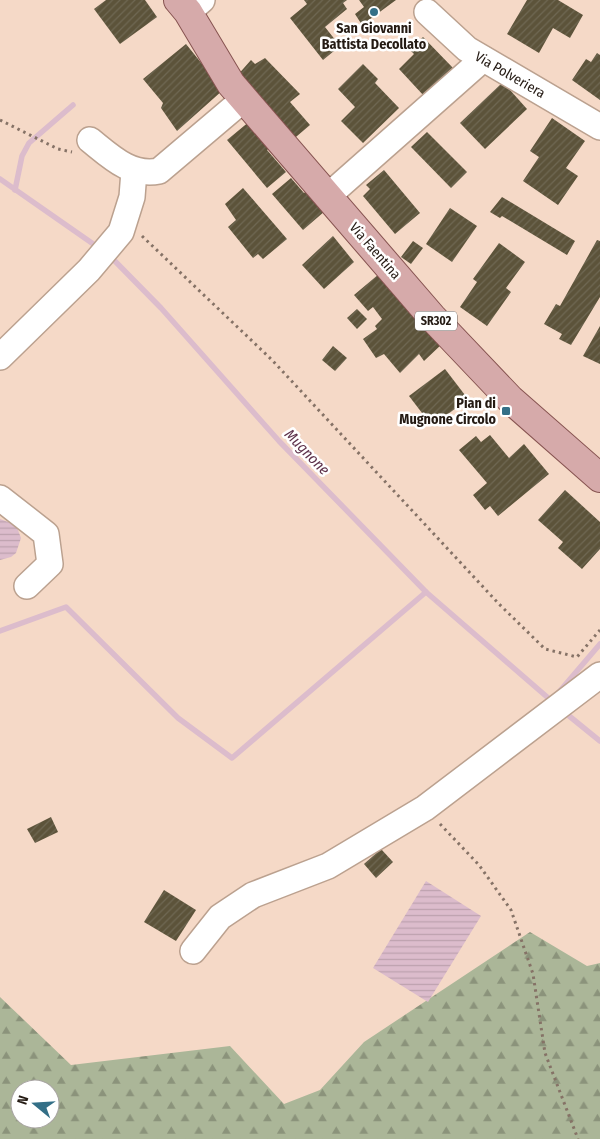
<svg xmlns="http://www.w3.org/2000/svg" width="600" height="1139" font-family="'Fira Sans Condensed',sans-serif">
	<defs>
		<pattern id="forest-firs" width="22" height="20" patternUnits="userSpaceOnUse" patternTransform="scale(1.25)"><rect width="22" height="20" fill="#abb698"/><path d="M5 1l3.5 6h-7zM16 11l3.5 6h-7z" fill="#8b937b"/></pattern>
		<pattern id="water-rules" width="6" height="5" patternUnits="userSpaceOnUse" patternTransform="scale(1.25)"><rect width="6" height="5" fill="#dcbccc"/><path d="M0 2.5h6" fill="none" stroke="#bda1ae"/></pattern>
		<pattern id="building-hatch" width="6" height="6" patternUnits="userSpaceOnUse" patternTransform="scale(1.25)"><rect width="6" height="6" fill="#5c533a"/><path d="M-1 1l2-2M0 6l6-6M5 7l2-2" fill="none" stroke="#6f6853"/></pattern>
	</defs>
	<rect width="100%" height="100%" fill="#f5d9c7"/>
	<path fill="url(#forest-firs)" fill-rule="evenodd" d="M530,932l57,34 13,-3v176h-600v-142l71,68 159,-19 54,58 36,-14 44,-48zM20,1089h30v30h-30z"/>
	<g fill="url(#water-rules)">
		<path d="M0,519l16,6 5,13 -5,15 -5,4 -11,3z"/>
		<path d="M426,881l55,35 -53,86 -55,-34z"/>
	</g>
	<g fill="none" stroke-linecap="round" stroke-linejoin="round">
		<g stroke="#dcbccc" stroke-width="5.5">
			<path d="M0,179l99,69"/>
			<path d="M15,190l7,-34 7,-13 44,-38"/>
			<path d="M109,255l52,53 118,133 147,151 128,111"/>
			<path d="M0,631l66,-24 112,111 54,40 194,-166"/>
			<path d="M559,692l41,-48"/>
			<path d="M563,711l37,30"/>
		</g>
	</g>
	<g fill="url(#building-hatch)">
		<path d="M106,0h39l12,17 -37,27 -26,-35z"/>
		<path d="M304,0h43l-4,3 4,6 -22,18 15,19 -17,14 -33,-42 17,-14z"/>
		<path d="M359,0h37l-34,25 -7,-11 9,-7z"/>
		<path d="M527,0h31l25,15 -13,23 -17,-10 -14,25 -32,-19z"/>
		<path d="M423,37l30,31 -29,28 -25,-27 15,-15 -4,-4z"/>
		<path d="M186,44l37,46 -46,41 -16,-23 2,-5 -20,-24z"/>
		<path d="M597,53l3,2v45l-28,-20 14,-21 5,3z"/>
		<path d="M265,58l35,36 -10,8 20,23 -20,17 -54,-65 15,-17 4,4z"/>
		<path d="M363,64l15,15 -3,4 24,25 -36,35 -22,-22 14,-14 -17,-18z"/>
		<path d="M503,82l24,27 -42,40 -25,-26z"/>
		<path d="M552,118l33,23 -19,27 12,8 -20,29 -35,-24 16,-24 -9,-6z"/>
		<path d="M250,121l22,25 -5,4 19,22 -19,16 -40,-48z"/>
		<path d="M427,132l40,40 -16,16 -40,-41z"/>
		<path d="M384,170l36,43 -25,21 -32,-38 7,-7 -4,-4z"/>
		<path d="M291,178l13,15 4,-3 17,21 -22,19 -31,-36z"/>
		<path d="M243,188l44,51 -24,20 -5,-5 -5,4 -25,-31 8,-7 -11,-16z"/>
		<path d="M502,197l73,44 -8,14 -65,-39 -2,2 -10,-6z"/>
		<path d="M450,208l27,18 -25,36 -26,-18z"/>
		<path d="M333,236l21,26 -30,27 -22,-24z"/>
		<path d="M597,240l3,1v56l-29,48 -12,-6 3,-5 -18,-10 12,-20 4,2z"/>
		<path d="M413,241l10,7 -12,16 -10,-7z"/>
		<path d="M499,243l26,19 -19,26 5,4 -24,34 -27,-19 17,-25 -4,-3z"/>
		<path d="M379,274l63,70 -18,17 -5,-7 -19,19 -16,-19 -8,4 -13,-19 14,-10 -2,-3 7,-7 -9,-12 -5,4 -14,-16z"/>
		<path d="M357,309l10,10 -10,10 -10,-11z"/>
		<path d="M600,326v38l-17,-8z"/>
		<path d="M333,346l14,12 -12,13 -13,-11z"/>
		<path d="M445,369l23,30 -36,27 -23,-30z"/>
		<path d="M490,435l19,23 15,-14 25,30 -51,42 -8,-10 -5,4 -12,-15 14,-12 -28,-33 17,-14 5,6z"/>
		<path d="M565,490l35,32v27l-18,20 -24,-21 5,-6 -25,-22z"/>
		<path d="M51,817l7,15 -23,11 -8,-14z"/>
		<path d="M381,849l12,13 -17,16 -12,-14z"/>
		<path d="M164,890l32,20 -20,31 -32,-19z"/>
	</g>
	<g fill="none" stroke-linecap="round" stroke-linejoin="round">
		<g stroke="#bba18f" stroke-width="28">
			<g id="minor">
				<path d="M188,12l14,-12"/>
				<path d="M427,12l40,37 133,78"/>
				<path d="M90,140c20,16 41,37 69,31l85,-72"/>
				<path d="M328,196l155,-137"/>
				<path d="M0,357l89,-87 32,-38 11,-35 2,-26"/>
				<path d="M0,498l46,36 4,30 -23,22"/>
				<path d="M193,951l27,-34 33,-22 75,-29 97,-58 175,-133"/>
			</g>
		</g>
		<g stroke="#865350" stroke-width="30">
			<path id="major" d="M178,0l10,12 43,72 201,233 78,82 90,79"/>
		</g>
		<g stroke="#857266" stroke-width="3" stroke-dasharray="2.5 4" stroke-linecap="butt">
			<path d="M0,120l58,29 14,3"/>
			<path d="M142,236l130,124 227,244 46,45 32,8 23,-27"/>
			<path d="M440,824l39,41 32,45 22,64 12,79 33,86"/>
		</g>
		<use href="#minor" stroke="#fff" stroke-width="25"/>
		<use href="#major" stroke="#d6aaaa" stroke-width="28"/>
	</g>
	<g fill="#336f87" stroke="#fff" stroke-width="2">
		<circle cx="374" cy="12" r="5"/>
		<rect x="501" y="406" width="10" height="10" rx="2.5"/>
	</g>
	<g text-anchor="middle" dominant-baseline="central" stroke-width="5" stroke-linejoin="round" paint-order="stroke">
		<rect fill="#fff" stroke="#665f5a" stroke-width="1" x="415" y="311.5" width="42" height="19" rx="4"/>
		<g font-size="12" font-weight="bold" fill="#241a13">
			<text x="436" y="321">SR302</text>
		</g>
		<g font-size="14" font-weight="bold" fill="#241a13" stroke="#fff">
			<text x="374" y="28">San Giovanni<tspan x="374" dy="16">Battista Decollato</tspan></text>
			<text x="496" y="403" text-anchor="end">Pian di<tspan x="496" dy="16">Mugnone Circolo</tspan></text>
		</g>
		<g font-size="14" fill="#241a13" stroke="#fff">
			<text transform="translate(510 75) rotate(30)">Via Polveriera</text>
			<text transform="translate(375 251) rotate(49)">Via Faentina</text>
		</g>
		<g font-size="15" font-style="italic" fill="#5e324b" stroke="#fff">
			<text transform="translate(307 452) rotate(46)">Mugnone</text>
		</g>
	</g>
	<g transform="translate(35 1104) rotate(288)"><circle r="24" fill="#ffffff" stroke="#a7a3a1"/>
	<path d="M0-4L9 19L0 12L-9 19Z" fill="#336f87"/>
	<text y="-8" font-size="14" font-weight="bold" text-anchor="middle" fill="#241a13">N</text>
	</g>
</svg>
